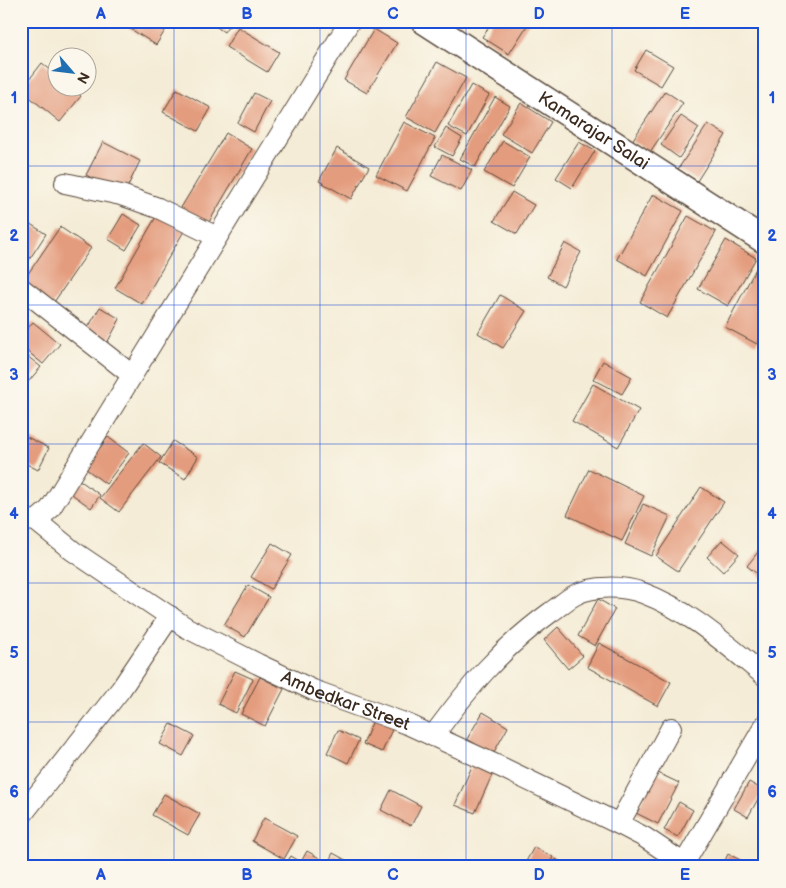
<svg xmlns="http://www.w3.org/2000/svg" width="786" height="888" font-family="'Balsamiq Sans',sans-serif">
	<rect width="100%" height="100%" fill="#fbf7ec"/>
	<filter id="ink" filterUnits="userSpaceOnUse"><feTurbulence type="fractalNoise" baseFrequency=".02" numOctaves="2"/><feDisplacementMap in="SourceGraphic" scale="10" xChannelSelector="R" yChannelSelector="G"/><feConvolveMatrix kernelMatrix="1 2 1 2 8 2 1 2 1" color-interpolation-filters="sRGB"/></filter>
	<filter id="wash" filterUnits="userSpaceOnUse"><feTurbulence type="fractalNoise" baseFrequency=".0096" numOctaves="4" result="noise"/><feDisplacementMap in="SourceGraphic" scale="20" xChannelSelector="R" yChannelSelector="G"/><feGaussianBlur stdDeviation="1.12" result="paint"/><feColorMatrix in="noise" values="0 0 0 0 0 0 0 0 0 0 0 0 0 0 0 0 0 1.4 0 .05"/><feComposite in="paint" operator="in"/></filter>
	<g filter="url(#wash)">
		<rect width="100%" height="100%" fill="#f4ecd6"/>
		<g id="blocks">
			<g fill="#e49c7e">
				<path d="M122,21h49l-15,24 -35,-22z"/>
				<path d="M208,21h27l-6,6 -1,-1 -4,6z"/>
				<path d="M493,21h37l-21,33 -27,-17z"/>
				<path d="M238,27l41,25 -12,20 -41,-25z"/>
				<path d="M374,29l23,14 -30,50 -23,-13z"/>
				<path d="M646,50l27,16 -12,20 -27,-16z"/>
				<path d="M437,62l29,16 -31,55 -29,-16z"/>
				<path d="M42,63l16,13v12h13l10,8 -21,26 -39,-32z"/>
				<path d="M471,85l18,10 -22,41 -19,-10z"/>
				<path d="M177,89l34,19 -13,23 -35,-19z"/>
				<path d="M665,91l18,12 -33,49 -18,-11z"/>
				<path d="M254,93l16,8 -16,31 -16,-9z"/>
				<path d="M495,97l15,9 -35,61 -15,-8z"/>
				<path d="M521,103l30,19 -19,31 -31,-19z"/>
				<path d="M681,116l18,12 -20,30 -18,-13z"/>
				<path d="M404,122l31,16 -28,53 -31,-16z"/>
				<path d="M708,124l18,11 -29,46 -19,-12z"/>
				<path d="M446,128l16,10 -10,18 -17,-9z"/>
				<path d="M226,133l26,16 -46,78 -27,-16z"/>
				<path d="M503,141l27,16 -18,31 -28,-16z"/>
				<path d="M103,142l37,19 -16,33 -38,-19z"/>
				<path d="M579,142l16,9 -23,37 -16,-10z"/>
				<path d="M337,148l32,19 -18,32 -32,-18z"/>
				<path d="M442,155l30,15 -11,21 -30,-15z"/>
				<path d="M512,192l22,13 -17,29 -23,-13z"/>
				<path d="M653,194l30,17 -36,65 -30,-17z"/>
				<path d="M123,214l18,11 -15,25 -18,-11z"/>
				<path d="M157,215l27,16 -42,73 -27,-16z"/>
				<path d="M688,216l28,16 -49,86 -27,-16z"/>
				<path d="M21,218l25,16 -25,38z"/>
				<path d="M60,227l31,21 -39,57 -31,-21z"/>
				<path d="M726,240l30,18 -28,48 -30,-17z"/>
				<path d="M565,243l16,9 -18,34 -16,-9z"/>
				<path d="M761,259l4,2v69l-8,14 -32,-17z"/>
				<path d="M500,295l26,16 -23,37 -25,-15z"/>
				<path d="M100,307l20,12 -14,26 -21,-12z"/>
				<path d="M33,322l27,22 -17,20 -22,-18v-10z"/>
				<path d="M21,351l20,16 -20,23z"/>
				<path d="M603,361l29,16 -10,17 -29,-15z"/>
				<path d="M593,384l46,26 -21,37 -46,-26z"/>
				<path d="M21,434l28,14 -11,22 -17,-9z"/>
				<path d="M108,437l21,16 -23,31 -21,-16z"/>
				<path d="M173,441l25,16 -13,22 -26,-16z"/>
				<path d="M143,443l18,14 -42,55 -19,-14z"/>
				<path d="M589,469l55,27 -22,45 -55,-26z"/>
				<path d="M74,476l26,19 -9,13 -26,-19z"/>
				<path d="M701,487l23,15 -46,69 -22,-15z"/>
				<path d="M643,504l27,12 -19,40 -26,-12z"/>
				<path d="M722,540l17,14 -16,18 -16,-15z"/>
				<path d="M272,543l20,12 -21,34 -20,-12z"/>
				<path d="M765,543v37l-18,-14z"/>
				<path d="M248,585l21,12 -24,40 -21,-12z"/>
				<path d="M598,599l17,10 -20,37 -17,-10z"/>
				<path d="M558,627l25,29 -15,13 -24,-29z"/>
				<path d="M599,643l72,39 -13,24 -71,-39z"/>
				<path d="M235,671l18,8 -17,34 -18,-9z"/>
				<path d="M260,677l24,12 -19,37 -24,-12z"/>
				<path d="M483,712l25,15 -15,27 -26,-15z"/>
				<path d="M375,716l19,9 -12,27 -19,-8z"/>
				<path d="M171,724l23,12 -11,20 -23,-12z"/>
				<path d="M338,730l21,10 -11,23 -21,-10z"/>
				<path d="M473,764l20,9 -18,40 -20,-8z"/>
				<path d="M656,772l23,11 -21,41 -22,-11z"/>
				<path d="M749,782l14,8 -15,27 -14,-8z"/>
				<path d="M391,790l30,16 -10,20 -30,-16z"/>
				<path d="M164,794l36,20 -12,21 -36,-20z"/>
				<path d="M679,802l14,8 -15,27 -14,-7z"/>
				<path d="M264,818l33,18 -13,23 -32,-18z"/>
				<path d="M534,847l19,10 -5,10h-25z"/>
				<path d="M307,851l21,12 5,-10 18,10 -2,4h-54l-8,-5 4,-6 10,6z"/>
				<path d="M728,854l27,13h-33z"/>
				<path d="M556,859l14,8h-18z"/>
			</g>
		</g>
	</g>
	<g filter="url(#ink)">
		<use href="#blocks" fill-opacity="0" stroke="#57473a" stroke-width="1"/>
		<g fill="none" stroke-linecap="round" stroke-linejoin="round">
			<g stroke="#57473a" stroke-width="22">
				<g id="minor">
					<path d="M65,183l56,12 37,13 59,29"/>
					<path d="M21,288l111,87"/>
					<path id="s1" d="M21,516l7,4 8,1 37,30 114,77 71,36 55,26 94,34 98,45 114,55 25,13 45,30"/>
					<path d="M36,521l14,-12 300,-488"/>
					<path d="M433,736c36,-49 68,-88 118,-124 8,-5 16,-13 24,-17 19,-10 48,-9 68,-2 46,17 84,52 122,83"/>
					<path d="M21,816l100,-127 49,-73"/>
					<path d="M619,824l52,-96"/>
					<path d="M682,867l83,-142"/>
				</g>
			</g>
			<g stroke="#57473a" stroke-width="28">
				<g id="tertiary">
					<path id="s2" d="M424,21l341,220"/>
				</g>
			</g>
			<use href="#minor" stroke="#fff" stroke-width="20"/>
			<use href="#tertiary" stroke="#fff" stroke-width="25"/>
		</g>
	</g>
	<path fill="none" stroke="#1d4ed8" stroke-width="1" stroke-opacity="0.55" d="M174,21v846M320,21v846M466,21v846M612,21v846M21,166h744M21,305h744M21,444h744M21,583h744M21,722h744"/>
	<g text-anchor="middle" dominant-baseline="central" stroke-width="4" stroke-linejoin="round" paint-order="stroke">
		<g font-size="18" fill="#3b2a1e" stroke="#fbf7ec">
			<text stroke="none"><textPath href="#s2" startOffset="202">Kamarajar Salai</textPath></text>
			<text stroke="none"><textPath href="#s1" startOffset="376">Ambedkar Street</textPath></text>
		</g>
	</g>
	<rect width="786" height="888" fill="none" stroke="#fbf7ec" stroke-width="55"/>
	<g transform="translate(72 72) rotate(118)"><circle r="24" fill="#fbf7ec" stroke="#aea59a"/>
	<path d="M0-4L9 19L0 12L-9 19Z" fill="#1f6fb2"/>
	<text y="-8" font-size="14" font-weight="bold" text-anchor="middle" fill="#3b2a1e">N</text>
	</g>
	<rect x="28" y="28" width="730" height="832" fill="none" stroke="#1d4ed8" stroke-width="2"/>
	<g font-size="16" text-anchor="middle" font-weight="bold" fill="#1d4ed8">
		<text x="101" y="19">A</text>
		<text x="247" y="19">B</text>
		<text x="393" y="19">C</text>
		<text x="539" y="19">D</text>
		<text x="685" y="19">E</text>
		<text x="14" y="103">1</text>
		<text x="772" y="103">1</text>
		<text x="14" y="241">2</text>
		<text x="772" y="241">2</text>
		<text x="14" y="380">3</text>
		<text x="772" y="380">3</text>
		<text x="14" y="519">4</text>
		<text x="772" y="519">4</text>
		<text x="14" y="658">5</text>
		<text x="772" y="658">5</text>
		<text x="14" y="797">6</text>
		<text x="772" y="797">6</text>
		<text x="101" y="880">A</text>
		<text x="247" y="880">B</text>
		<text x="393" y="880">C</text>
		<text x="539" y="880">D</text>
		<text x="685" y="880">E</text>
	</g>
</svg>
